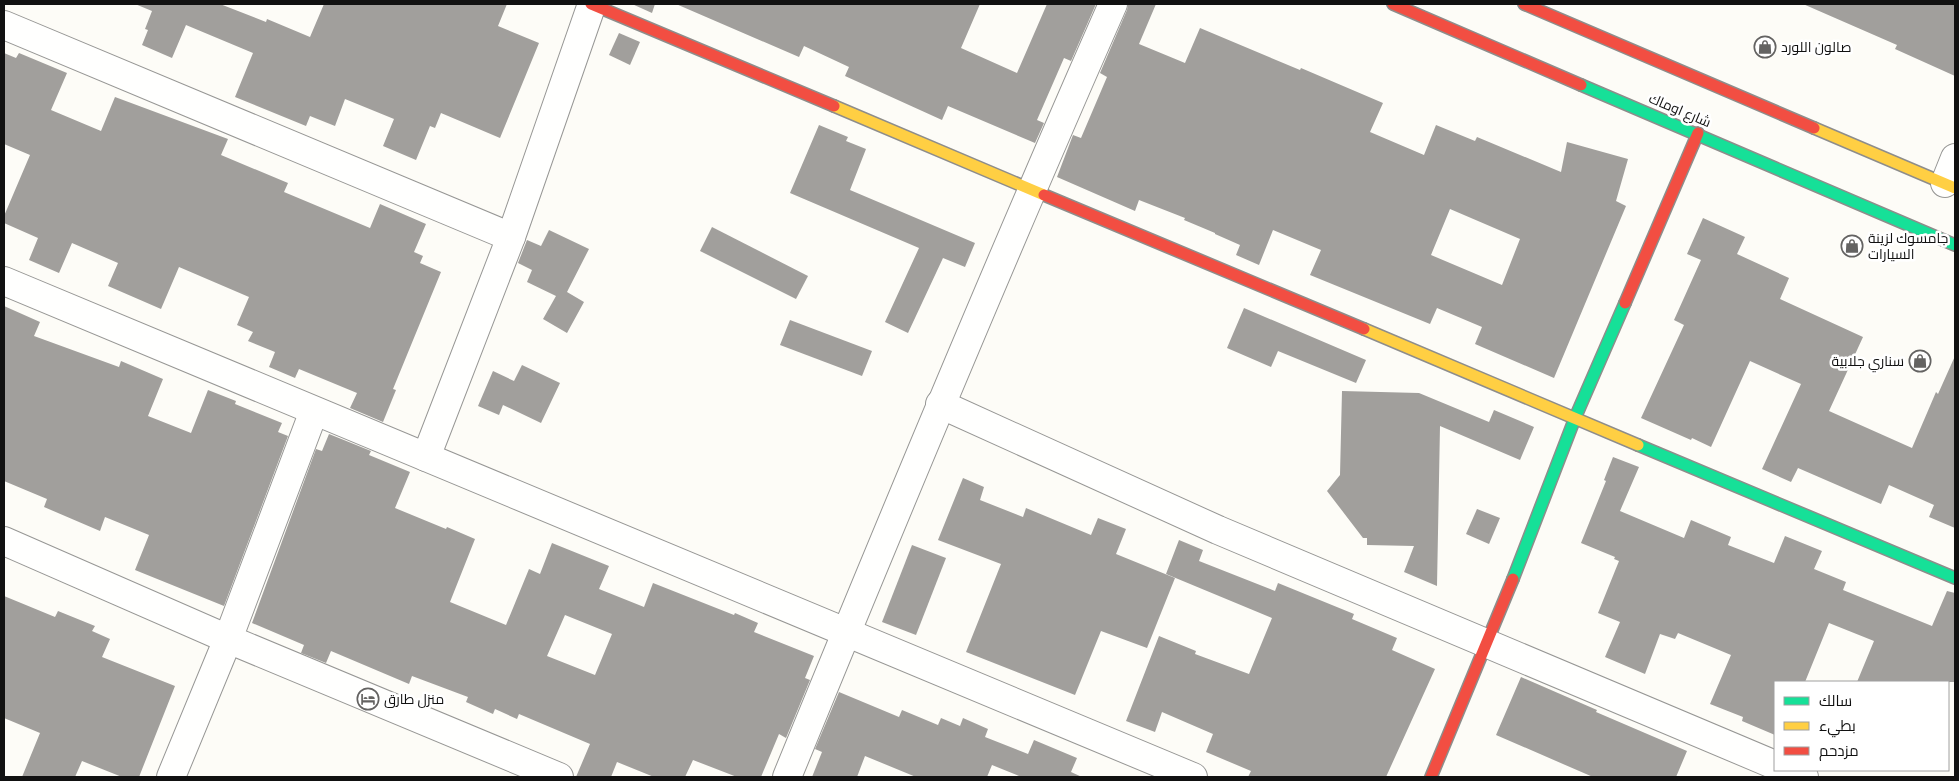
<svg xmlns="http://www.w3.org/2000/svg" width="1959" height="781" font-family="'IBM Plex Serif',Cairo,serif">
	<rect width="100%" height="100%" fill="#fdfcf7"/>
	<g fill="#a19f9c" fill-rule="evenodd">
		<path d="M135,4h85l46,18 1,-3 43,18 14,-33h183l-9,22 41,17 -39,95 -59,-25 -6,15 -5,-2 -14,34 -33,-14 11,-27 -49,-20 -10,27 -25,-10 -4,10 -71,-29 18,-44 -67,-28 -14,33 -30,-13 6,-15 -3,-1 7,-18z"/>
		<path d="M632,4h23l-3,9z"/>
		<path d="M676,4h304l-19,44 56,25 30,-69h49l-25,57 -7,-3 -27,62 7,3 -9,20 -87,-37 -6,14 -97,-44 4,-9 -45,-21 -5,11z"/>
		<path d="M1128,4h28l-17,40 46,19 15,-35 100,42 1,-2 82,35 -13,29 54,23 12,-30 39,16 2,-4 84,35 6,-30 61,17 -12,42 10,5 -72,172 -79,-34 7,-17 -45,-19 -7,16 -120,-49 11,-25 -48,-20 -14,35 -23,-10 4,-10 -25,-11v-1l-31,-13 1,-2 -46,-18 -4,11 -78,-34 16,-42 8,3 26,-61 -7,-4 27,-63zM1450,209l70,30 -18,46 -71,-30z"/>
		<path d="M1803,4h152v72l-60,-27 2,-4z"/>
		<path d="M619,33l21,9 -10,23 -21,-10z"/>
		<path d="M4,53l12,5 3,-5 48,20 -16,37 50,21 14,-34 113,42 -7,16 67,28 -4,9 86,36 10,-24 46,20 -12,28 9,4 -3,7 21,9 -48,117 3,1 -13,32 -33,-14 7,-15 -58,-24 -4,9 -26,-11 6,-15 -27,-11 5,-9 -16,-7 12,-28 -70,-30 -18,42 -53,-23 10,-23 -46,-20 -13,30 -30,-13 9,-22 -34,-15v-7l26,-61 -26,-11z"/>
		<path d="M819,125l29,12 -2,4 20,8 -16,41 125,53 -10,24 -22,-9 -35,75 -23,-11 34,-74 -129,-55z"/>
		<path d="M1703,218l42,19 -8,17 52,24 -9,21 83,38 -34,74 83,37 24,-56 2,2 17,-38v172l-26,-11 5,-12 -45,-20 -8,19 -83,-36 -7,14 -29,-13 39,-85 -51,-23 -39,86 -19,-9 -1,2 -50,-22 43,-93 -10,-5 27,-60 -14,-6z"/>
		<path d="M712,227l96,49 -12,23 -96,-48z"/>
		<path d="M549,230l40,19 -22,43 17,10 -17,31 -24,-14 13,-23 -29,-14 5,-12 -14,-7 9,-23 14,6z"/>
		<path d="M4,306l36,16 -6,14 85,31 2,-6 42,18 -15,37 43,17 17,-43 28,11 -1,3 47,19 -4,9 10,4 -64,170 -89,-36 14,-35 -44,-18 -5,14 -56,-24 3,-8 -43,-18z"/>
		<path d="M1244,308l122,52 -10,23 -78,-32 -7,16 -44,-19z"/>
		<path d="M790,320l82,31 -10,25 -82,-31z"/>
		<path d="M522,365l38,18 -19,40 -38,-18 -4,10 -21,-9 15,-35 21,10z"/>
		<path d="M1342,391l77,2 70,29 5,-12 40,17 -14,33 -80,-34 -3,160 -33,-14 10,-26 -47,-1v-7h-4l-36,-47 13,-16z"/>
		<path d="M329,434l42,17 -2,4 41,17 -15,36 51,21 1,-2 28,12 -25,63 56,23 23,-56 11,5 12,-31 57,23 -10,23 45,18 9,-24 81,32 1,-2 23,10 -4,9 60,24 -9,22 5,2 -24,58 -7,-4 -18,43h-24l-44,-17 -8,17h-31l-37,-15 -6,15h-35l14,-33 -71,-30 -2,5 -22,-10 -2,5 -27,-12 2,-5 -56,-21 -3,8 -78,-33 -5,12 -25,-10 3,-8 -52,-22 64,-174 6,2zM565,615l47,19 -17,41 -48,-19z"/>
		<path d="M1613,457l26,10 -19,44 64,27 7,-18 40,17 -3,8 46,18 11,-27 37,15 -8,18 32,13 -3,8 89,36 15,-35 8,2v89h-98l17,-41 -45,-18 -24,59h-30v53l-33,-14 1,-4 -33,-13 21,-49 -53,-22 -3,6 -15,-5 -15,40 -40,-17 15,-35 -22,-9 21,-52 -5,-2 1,-2 -34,-14 25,-62 -2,-1z"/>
		<path d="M963,478l21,9 -4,13 43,17 3,-9 65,27 7,-17 28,11 -10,25 59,24 -28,70 -46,-17 -26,64 -109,-43 35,-88 -63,-24z"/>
		<path d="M1477,509l23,9 -11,26 -23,-10z"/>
		<path d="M1179,540l24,10 -4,11 76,30 3,-8 76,31 -2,5 45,19 -5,12 43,19 -49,108h-138l3,-6 -45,-19 7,-18 -51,-22 -7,20 -29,-11 33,-85 37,15 -1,3 54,20 23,-56 -106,-44z"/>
		<path d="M912,545l34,13 -30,77 -34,-13z"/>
		<path d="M4,596l51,21 3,-6 37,15 -3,5 18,8 -8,18 73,29 -36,91h-17l-40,-16 -7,16h-53l18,-44 -36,-15z"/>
		<path d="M1521,677l76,33 -1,2 91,39 -11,26h-83l-97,-42z"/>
		<path d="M839,692l60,25 3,-7 36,15 3,-7 19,8 3,-8 25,11 -3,8 43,17 6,-14 43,18 -6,14 11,5h-64l1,-1 -27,-11 -5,12h-71l-51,-21 -8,21h-45l10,-25 -7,-3z"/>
	</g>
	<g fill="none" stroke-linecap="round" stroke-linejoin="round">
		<g stroke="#979795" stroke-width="30">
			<g id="street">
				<path d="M4,25l507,212"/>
				<path d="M1945,183l10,-25"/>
				<path d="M4,281l1189,496"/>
				<path d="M940,404l278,126 557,235"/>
				<path d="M426,457l85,-220 81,-233"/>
				<path d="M4,541l224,98 331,138"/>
				<path d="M1786,770l18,7"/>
				<path d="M171,777l57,-138 86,-228"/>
				<path d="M787,777c106,-259 213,-517 326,-773"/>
			</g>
		</g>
		<g stroke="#8e8d8b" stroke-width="14">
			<g id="fast">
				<path d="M1581,85l374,160"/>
				<path d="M1638,445l317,133"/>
				<path d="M1513,579l62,-161 50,-115"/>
			</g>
		</g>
		<g stroke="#8e8d8b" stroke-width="14">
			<g id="slow">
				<path d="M834,106l210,89"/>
				<path d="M1814,128l141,60"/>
				<path d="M1364,329l274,116"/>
			</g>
		</g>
		<g stroke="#8e8d8b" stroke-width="14">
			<g id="jam">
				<path d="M591,4l243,102"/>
				<path d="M1393,4l188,81"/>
				<path d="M1524,4l290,124"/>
				<path d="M1044,195l320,134"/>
				<path d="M1625,303l73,-170"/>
				<path d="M1431,777l82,-198"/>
			</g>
		</g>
		<use href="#street" stroke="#fffffe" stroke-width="28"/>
		<use href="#fast" stroke="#16e098" stroke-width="11"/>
		<use href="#slow" stroke="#ffcf43" stroke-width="11"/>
		<use href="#jam" stroke="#f24e42" stroke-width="11"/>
	</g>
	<defs>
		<g id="shop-ring" transform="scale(1.125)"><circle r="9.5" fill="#fff" stroke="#646362" stroke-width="1.5"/><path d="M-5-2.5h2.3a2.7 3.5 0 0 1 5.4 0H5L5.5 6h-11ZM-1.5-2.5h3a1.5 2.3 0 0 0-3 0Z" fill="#646362"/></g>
		<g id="hotel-ring" transform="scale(1.125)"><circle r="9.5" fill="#fff" stroke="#646362" stroke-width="1.5"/><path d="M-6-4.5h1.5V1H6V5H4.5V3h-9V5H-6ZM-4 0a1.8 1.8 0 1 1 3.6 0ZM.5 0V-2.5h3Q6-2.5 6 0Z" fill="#646362"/></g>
	</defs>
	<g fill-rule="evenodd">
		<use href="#shop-ring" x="1765" y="47"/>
		<use href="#shop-ring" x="1852" y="246"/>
		<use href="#shop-ring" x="1920" y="361"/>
		<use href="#hotel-ring" x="368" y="699"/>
	</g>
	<g text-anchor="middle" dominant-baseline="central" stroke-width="5" stroke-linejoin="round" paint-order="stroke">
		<g font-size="14" fill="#111" stroke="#fff" text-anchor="start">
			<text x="1781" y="47">صالون اللورد</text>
			<text x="1868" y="238">جامسوك لزينة<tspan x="1868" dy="16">السيارات</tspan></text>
			<text x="1904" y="361" text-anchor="end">سناري جلابية</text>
			<text x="384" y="699">منزل طارق</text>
		</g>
		<g font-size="14" fill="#111" stroke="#fff">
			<text transform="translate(1680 110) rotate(23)">شارع اوماك</text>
		</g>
	</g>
	<rect width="1959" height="781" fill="none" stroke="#111111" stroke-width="10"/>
	<rect x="1774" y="681" width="175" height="90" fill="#ffffff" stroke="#a0a0a0"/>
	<rect x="1784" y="697" width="25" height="8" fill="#16e098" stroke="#a0a0a0"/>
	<text x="1819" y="706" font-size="15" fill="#111111">سالك</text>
	<rect x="1784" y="722" width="25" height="8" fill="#ffcf43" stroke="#a0a0a0"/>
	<text x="1819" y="731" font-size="15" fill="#111111">بطيء</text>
	<rect x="1784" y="747" width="25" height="8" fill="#f24e42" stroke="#a0a0a0"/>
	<text x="1819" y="756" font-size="15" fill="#111111">مزدحم</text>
</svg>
